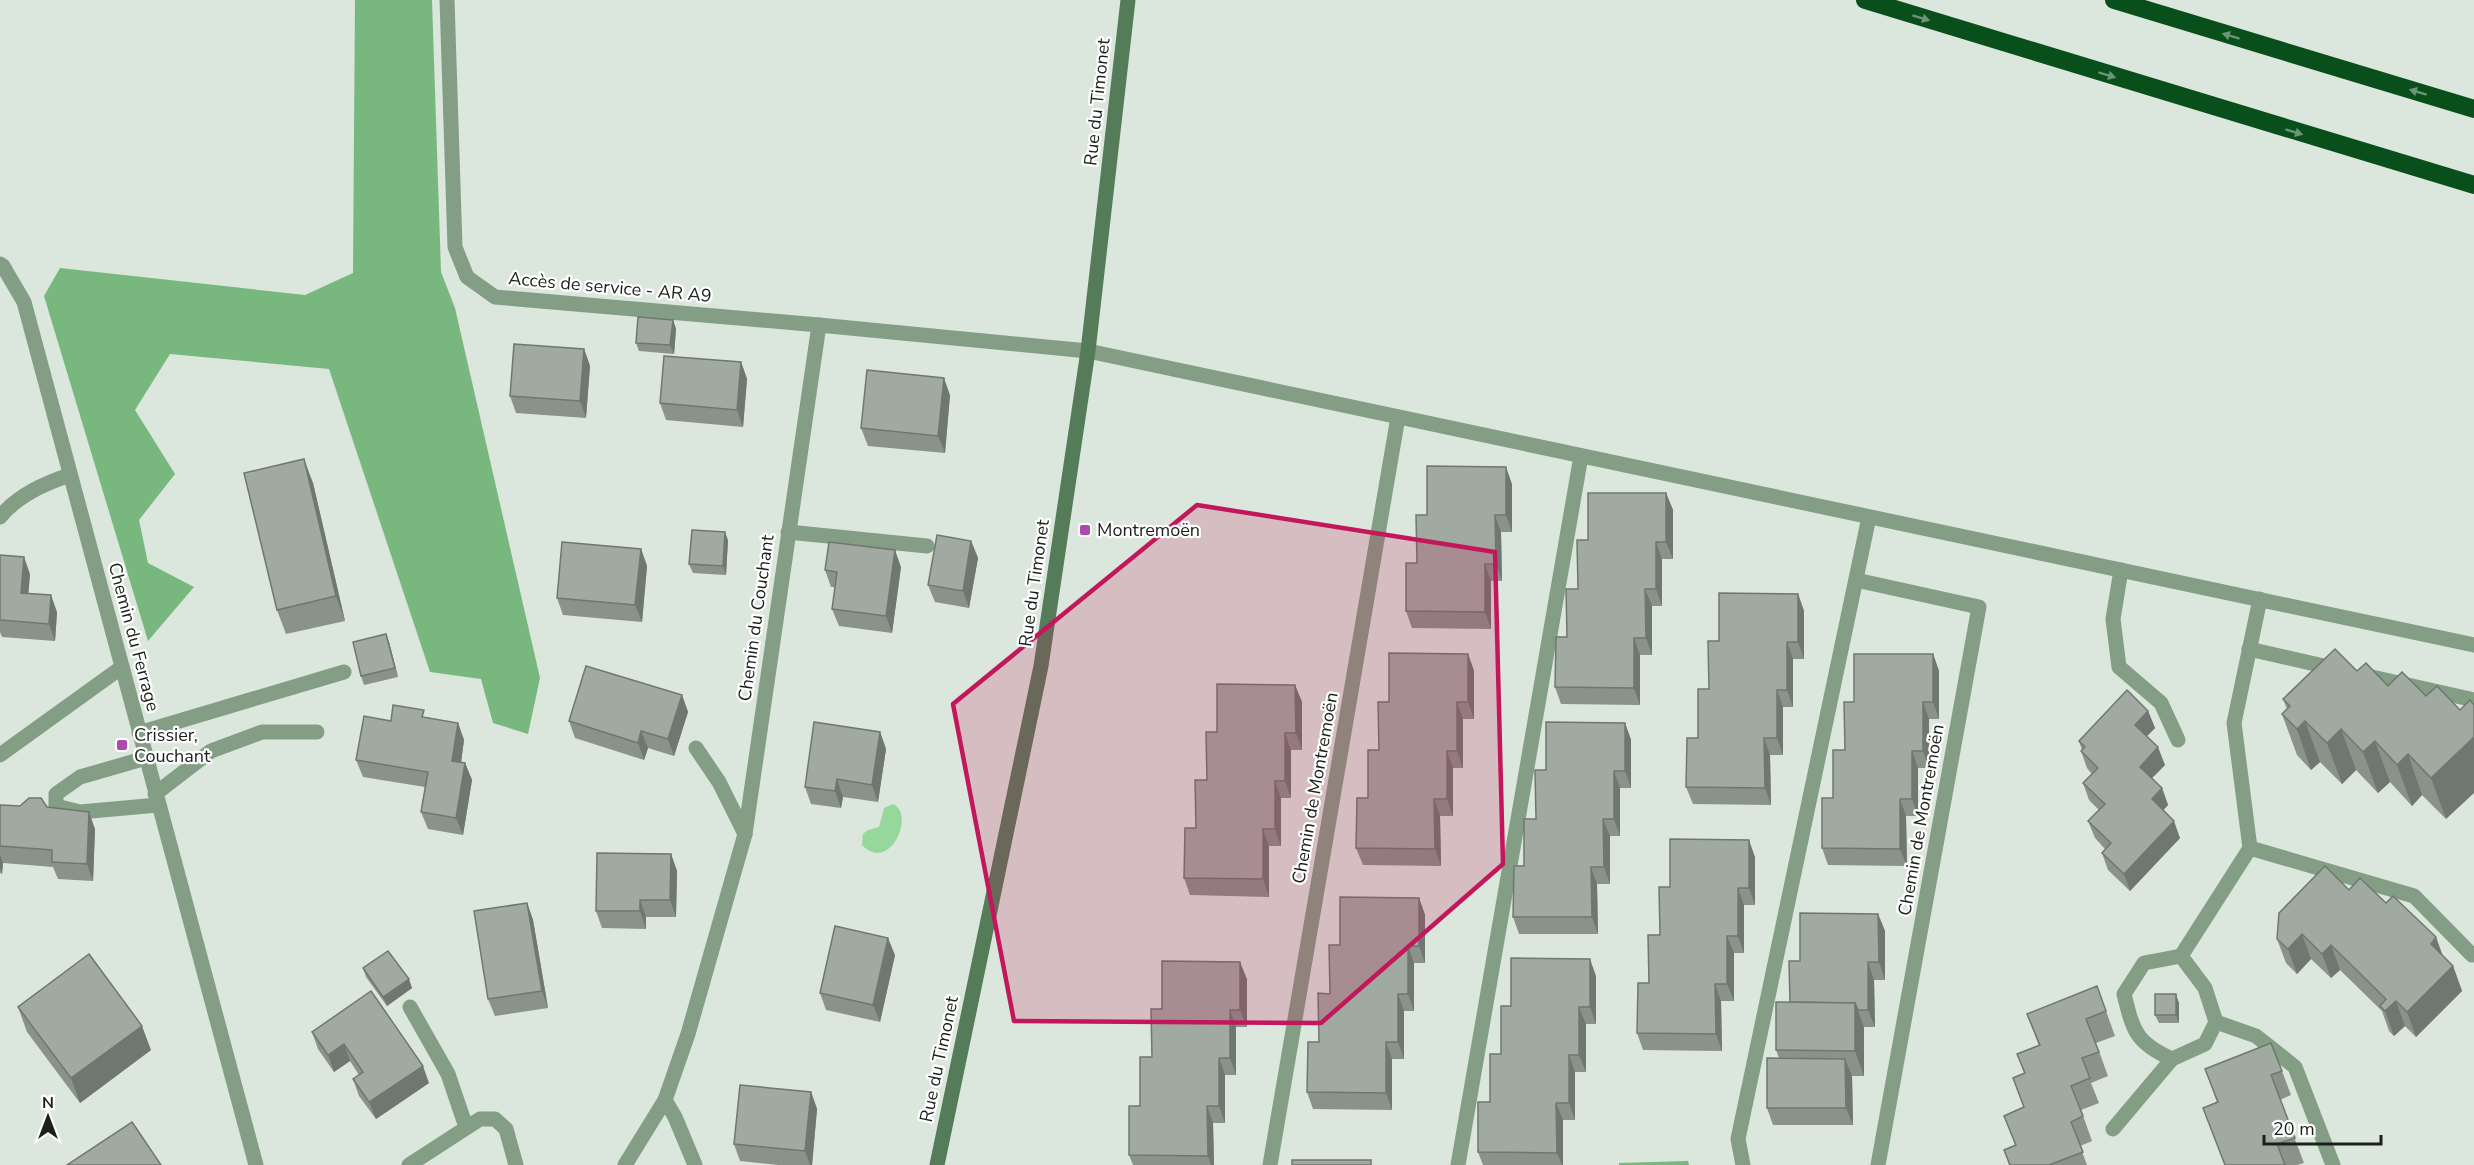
<svg xmlns="http://www.w3.org/2000/svg" width="2474" height="1165" font-family="'Nunito Sans',sans-serif">
	<rect width="100%" height="100%" fill="#dbe6dc"/>
	<g fill="#78b87e">
		<path d="M355,0h77l9,272 14,36 85,370 -12,56 -35,-11 -12,-44 -51,-7 -101,-303 -159,-15 -35,56 40,64 -36,46 9,43 46,24 -46,54 -104,-345 16,-28 245,27 48,-22z"/>
		<path d="M1688,1161l1,4h-70v-2z"/>
	</g>
	<path fill="#96d79b" d="M893,804c23,10 -3,70 -31,41l1,-11 5,-4 11,-3 5,-19z"/>
	<g fill="none" stroke-linecap="round" stroke-linejoin="round">
		<g stroke="#839e85" stroke-width="15">
			<path d="M447,0l8,247 12,30 28,20 324,28"/>
			<path d="M0,517c17,-21 45,-34 70,-42"/>
			<path d="M788,532l139,14"/>
			<path d="M2121,570l-8,49 6,48 42,36 17,37"/>
			<path d="M2260,599l-26,124 16,125 164,48 58,59"/>
			<path d="M2249,649l88,20"/>
			<path d="M2363,675l111,25"/>
			<path d="M139,733l205,-61"/>
			<path d="M696,748l23,34 26,52"/>
			<path d="M146,758l-66,19 -24,17v12l24,6 78,-7"/>
			<path d="M155,794l56,-43 51,-19h55"/>
			<path d="M2181,956l24,32 11,34 -11,22 -33,15c-36,-16 -39,-28 -48,-65l20,-31 37,-7 69,-108"/>
			<path d="M410,1007l38,67 18,53"/>
			<path d="M2216,1022l40,14 39,31 38,98"/>
			<path d="M665,1100l10,17 20,48"/>
			<path d="M2113,1129l59,-70"/>
			<path d="M409,1165l71,-46h15l11,10 10,36"/>
		</g>
		<g stroke="#839e85" stroke-width="15">
			<path d="M0,264l3,2 21,36 232,863"/>
			<path d="M1856,580l123,27 -101,558"/>
			<path d="M0,755l122,-88"/>
			<path d="M625,1165l40,-65 23,-66 57,-200 74,-509 269,26 1386,294"/>
			<path d="M1270,1165l128,-748"/>
			<path d="M1458,1165l123,-709"/>
			<path d="M1743,1165l-5,-26 131,-622"/>
		</g>
		<path stroke="#547c58" stroke-width="15" d="M937,1165l104,-499 47,-315 40,-351"/>
		<g stroke="#094f1b" stroke-width="18">
			<path d="M1865,0l609,185"/>
			<path d="M2114,0l360,109"/>
		</g>
	</g>
	<g fill="#8a928a">
		<path d="M673,320l3,9 -2,25 -35,-3 -3,-8z"/>
		<path d="M584,349l6,17 -4,52 -70,-5 -6,-17z"/>
		<path d="M741,362l6,17 -4,48 -77,-7 -6,-17z"/>
		<path d="M950,395l-5,58 -77,-7 -7,-18z"/>
		<path d="M313,483l32,138 -59,13 -9,-24z"/>
		<path d="M1512,484v48h-11l1,49h-11v48l-79,-1 -6,-17 21,-96z"/>
		<path d="M1666,493l7,17v49h-11v47h-10v49h-12v50l-79,-1 -6,-17 23,-98 10,-49z"/>
		<path d="M728,540l-2,35 -33,-2 -4,-9z"/>
		<path d="M971,541l7,17 -9,50 -34,-6 -7,-17z"/>
		<path d="M641,549l6,17 -5,56 -79,-7 -6,-17z"/>
		<path d="M0,555l30,19 -2,20 29,18 -2,29 -53,-4 -2,-5z"/>
		<path d="M901,567l-9,66 -53,-7 -7,-17 3,-22h-4l-6,-17z"/>
		<path d="M1798,594l6,17v48h-11v48h-10v48h-13l1,50 -78,-1 -7,-17 23,-98 10,-48z"/>
		<path d="M386,634l3,8 9,35 -34,8 -3,-9z"/>
		<path d="M1468,654l6,17v48h-11v49h-10v48h-13l1,50 -78,-1 -7,-17 23,-98 10,-48z"/>
		<path d="M1933,654l6,17v48h-10v49h-11v48h-12l1,50 -79,-1 -6,-17 23,-98z"/>
		<path d="M2357,671l31,15 14,-14 44,147 -24,-24 -10,11 -22,-24 -12,11 -22,-23 -14,14 -22,-22 -9,8 -14,-15 -15,-41 5,-5 -4,-10z"/>
		<path d="M1295,685l7,17v48h-11v48h-10v48h-12v51l-79,-2 -6,-17 23,-98z"/>
		<path d="M682,695l6,17 -14,44 -26,-8 -4,12 -69,-22 -6,-17z"/>
		<path d="M2148,711l7,17 -8,8 18,29 -13,13 10,10 6,17 -5,5 17,28 -50,53 -22,-21 -6,-17 3,-4 -10,-11 -7,-17 11,-11 -10,-10 -6,-17 9,-9 -5,-6 -6,-17 1,-1 -3,-9z"/>
		<path d="M426,717l32,6 6,17 -3,22 4,1 7,17 -9,55 -35,-6 -7,-17 4,-25 -62,-10 -7,-17 35,-39z"/>
		<path d="M1625,723l6,17v48h-11v48h-10v48h-13l1,50h-79l-6,-17 23,-98 10,-49z"/>
		<path d="M880,732l6,17 -8,53 -35,-5 -2,11 -30,-4 -6,-17z"/>
		<path d="M0,805l47,2 48,22 -2,52 -35,-2 -5,-12 -50,-4 -1,11 -2,-1z"/>
		<path d="M671,854l6,17 -1,46h-30v12l-44,-1 -6,-17z"/>
		<path d="M1755,857v48h-11v48h-10v48h-13l1,50 -79,-1 -6,-17 23,-98 10,-48z"/>
		<path d="M2349,890l37,13 50,34 7,19 10,10 9,25 -46,46 -11,-11 -11,10 -5,-5 -7,-20 -42,-41 -9,8 -20,-19 -14,15 -11,-11 -9,-24z"/>
		<path d="M1419,898l6,17v48h-11v48h-10v48h-12v51l-79,-1 -6,-17 23,-98 10,-49z"/>
		<path d="M527,903l6,17 15,88 -53,8 -7,-17z"/>
		<path d="M1878,914l7,17v49h-11l1,47h-11v49h-12l1,49h-80l-6,-17 12,-50 -3,-8 14,-48 10,-41z"/>
		<path d="M895,955l-15,67 -54,-12 -6,-17z"/>
		<path d="M363,968l49,20 -25,18 -21,-29z"/>
		<path d="M1596,976v48h-10v48h-11v48h-12v45h-80l-5,-13 23,-98 10,-48z"/>
		<path d="M1247,979v48h-11v48h-11v48h-12l1,42h-81l-4,-10 23,-98z"/>
		<path d="M2097,986l18,50 -19,7 12,33 -17,7 8,20 -18,7 11,31 -12,5 7,19h-78l-5,-15 11,-5 -11,-29 20,-8 -11,-30 11,-5 -7,-19 22,-8 -12,-32z"/>
		<path d="M2179,1003v20h-20l-4,-8z"/>
		<path d="M18,1007l133,43 -71,53 -53,-71z"/>
		<path d="M312,1032l117,51 -53,36 -17,-23 -6,-17 6,-4 -9,-14 -16,11 -16,-23z"/>
		<path d="M2205,1069l77,2 9,24 -11,5 24,63 -7,2h-72l-22,-57 14,-6z"/>
		<path d="M811,1092l6,17 -5,56h-34l-38,-4 -6,-17z"/>
	</g>
	<g fill="#707770">
		<path d="M673,320l3,9 -2,25 -4,-9z"/>
		<path d="M584,349l6,17 -4,52 -6,-17z"/>
		<path d="M741,362l6,17 -4,48 -6,-17z"/>
		<path d="M944,378l6,17 -5,58 -7,-17z"/>
		<path d="M304,459l9,24 32,138 -9,-25z"/>
		<path d="M1506,467l6,17v48l-6,-17z"/>
		<path d="M1666,493l7,17v49l-7,-17z"/>
		<path d="M1495,515l6,17 1,49 -6,-17z"/>
		<path d="M725,532l3,8 -2,35 -3,-9z"/>
		<path d="M971,541l7,17 -9,50 -6,-17z"/>
		<path d="M1656,542l6,17v47l-6,-17z"/>
		<path d="M641,549l6,17 -5,56 -7,-17z"/>
		<path d="M895,550l6,17 -9,66 -6,-17z"/>
		<path d="M24,557l6,17 -3,36 -6,-17z"/>
		<path d="M1485,564l6,17v48l-6,-17z"/>
		<path d="M1645,589l7,17v49l-6,-17z"/>
		<path d="M1798,594l6,17v48l-6,-17z"/>
		<path d="M51,595l6,17 -2,29 -6,-17z"/>
		<path d="M386,634l3,8 9,35 -3,-9z"/>
		<path d="M1634,638l6,17v50l-6,-17z"/>
		<path d="M1787,642l6,17v48l-6,-17z"/>
		<path d="M1468,654l6,17v48l-6,-17z"/>
		<path d="M1933,654l6,17v48l-6,-17z"/>
		<path d="M1295,685l7,17v48l-6,-17z"/>
		<path d="M1777,690l6,17v48l-6,-17z"/>
		<path d="M682,695l6,17 -14,44 -6,-17z"/>
		<path d="M1457,702l6,17v49l-6,-17z"/>
		<path d="M1923,702l6,17v49l-6,-17z"/>
		<path d="M2148,711l7,17 -14,14 -6,-17z"/>
		<path d="M2305,721l15,41 -9,8 -14,-41z"/>
		<path d="M458,723l6,17 -5,38 -7,-17z"/>
		<path d="M1625,723l6,17v48l-6,-17z"/>
		<path d="M2341,729l15,41 -14,14 -15,-41z"/>
		<path d="M641,731l7,17 -4,12 -6,-17z"/>
		<path d="M880,732l6,17 -8,53 -6,-17z"/>
		<path d="M1285,733l6,17v48l-6,-17z"/>
		<path d="M2474,737v56l-28,26 -15,-41z"/>
		<path d="M1764,738l6,17 1,50 -6,-17z"/>
		<path d="M2375,741l15,41 -12,11 -15,-41z"/>
		<path d="M2158,747l7,18 -19,19 -6,-17z"/>
		<path d="M1447,751l6,17v48l-6,-17z"/>
		<path d="M1912,751l6,17v48l-6,-17z"/>
		<path d="M2408,754l14,41 -10,11 -15,-41z"/>
		<path d="M465,763l7,17 -9,55 -7,-17z"/>
		<path d="M1614,771l6,17v48l-6,-17z"/>
		<path d="M837,779l6,18 -2,11 -6,-17z"/>
		<path d="M1275,781l6,17v48l-6,-17z"/>
		<path d="M2162,788l6,17 -10,11 -6,-17z"/>
		<path d="M1434,799l6,17 1,50 -6,-17z"/>
		<path d="M1900,799l6,17 1,50 -7,-17z"/>
		<path d="M89,812l6,17 -2,52 -6,-17z"/>
		<path d="M1603,819l7,17v48l-6,-17z"/>
		<path d="M2174,821l6,17 -50,53 -6,-17z"/>
		<path d="M1263,829l6,17v51l-6,-18z"/>
		<path d="M1749,840l6,17v48l-6,-17z"/>
		<path d="M671,854l6,17 -1,46 -6,-17z"/>
		<path d="M0,855l3,8 -1,11 -2,-6z"/>
		<path d="M1591,867l6,17 1,50 -6,-17z"/>
		<path d="M1738,888l6,17v48l-6,-17z"/>
		<path d="M1419,898l6,17v48l-6,-17z"/>
		<path d="M640,900l6,17v12l-6,-18z"/>
		<path d="M527,903l6,17 15,88 -6,-17z"/>
		<path d="M1878,914l7,17v49l-6,-18z"/>
		<path d="M2302,934l9,25 -14,15 -9,-25z"/>
		<path d="M1727,936l7,17v48l-7,-17z"/>
		<path d="M2436,937l8,24 -13,-17z"/>
		<path d="M888,938l7,17 -15,67 -7,-17z"/>
		<path d="M2331,945l9,25 -9,8 -9,-24z"/>
		<path d="M1408,946l6,17v48l-6,-17z"/>
		<path d="M1590,959l6,17v48l-6,-17z"/>
		<path d="M1240,962l7,17v48l-7,-17z"/>
		<path d="M1868,962l6,18 1,47 -7,-17z"/>
		<path d="M2453,966l9,25 -46,46 -9,-25z"/>
		<path d="M409,979l3,9 -25,18 -4,-9z"/>
		<path d="M1715,984l6,17 1,50 -6,-17z"/>
		<path d="M1398,994l6,17v48l-6,-17z"/>
		<path d="M2176,994l3,9v20l-3,-8z"/>
		<path d="M2396,1001l9,25 -11,10 -9,-25z"/>
		<path d="M1855,1003l9,24v49l-9,-25z"/>
		<path d="M1579,1007l7,17v48l-7,-17z"/>
		<path d="M1230,1010l6,17v48l-6,-17z"/>
		<path d="M142,1026l9,24 -71,53 -9,-25z"/>
		<path d="M1386,1042l6,17v51l-6,-17z"/>
		<path d="M344,1044l6,17 -16,11 -6,-17z"/>
		<path d="M1569,1055l6,17v48l-6,-17z"/>
		<path d="M1219,1058l6,17v48l-6,-17z"/>
		<path d="M1845,1059l7,17 1,49 -7,-17z"/>
		<path d="M423,1066l6,17 -53,36 -7,-17z"/>
		<path d="M811,1092l6,17 -5,56h-2l-5,-14z"/>
		<path d="M1556,1103l7,17v45h-1l-5,-12z"/>
		<path d="M1207,1106l6,17 1,42h-3l-3,-9z"/>
	</g>
	<g fill="#a0aaa0" stroke="#707770" stroke-width="1.5">
		<path d="M638,317l35,3 -3,25 -34,-2z"/>
		<path d="M514,344l70,5 -4,52 -70,-5z"/>
		<path d="M664,356l77,6 -4,48 -77,-7z"/>
		<path d="M867,370l77,8 -6,58 -77,-8z"/>
		<path d="M304,459l32,137 -59,14 -33,-137z"/>
		<path d="M1427,466l79,1v48h-11l1,49h-11v48l-79,-1v-48h11l-1,-48h11z"/>
		<path d="M1588,493h78v49h-10v47h-11l1,49h-12v50l-79,-1 1,-50h11l-1,-48h12l-1,-49h11z"/>
		<path d="M692,530l33,2 -2,34 -34,-2z"/>
		<path d="M937,535l34,6 -8,50 -35,-6z"/>
		<path d="M562,542l79,7 -6,56 -78,-7z"/>
		<path d="M829,542l66,8 -9,66 -54,-7 5,-37 -12,-2z"/>
		<path d="M0,555l24,2 -3,36 30,2 -2,29 -49,-4z"/>
		<path d="M1719,593l79,1v48h-11v48h-10v48h-13l1,50 -79,-1 1,-49h11v-49h11l-1,-48h11z"/>
		<path d="M386,634l9,34 -34,8 -8,-34z"/>
		<path d="M2335,649l22,22 9,-8 22,23 14,-14 24,24 11,-10 23,24 10,-10 4,5v32l-43,41 -23,-24 -11,11 -22,-24 -12,11 -22,-23 -14,14 -22,-22 -8,8 -15,-15 8,-8 -7,-7z"/>
		<path d="M1389,653l79,1v48h-11v49h-10v48h-13l1,50 -79,-1 1,-50h11v-48h11l-1,-48h11z"/>
		<path d="M1854,654h79v48h-10v49h-11v48h-12v50l-78,-1v-50h11v-48h12l-1,-48h10z"/>
		<path d="M586,666l96,29 -14,44 -27,-8 -3,12 -69,-22z"/>
		<path d="M1217,684l78,1 1,48h-11v48h-10v48h-12v50l-79,-1 1,-50h11l-1,-48h12l-1,-48h11z"/>
		<path d="M2127,690l21,21 -13,14 23,22 -18,20 22,21 -10,11 22,22 -50,53 -22,-21 9,-10 -23,-22 17,-17 -22,-21 15,-15 -17,-17 4,-4 -6,-6z"/>
		<path d="M393,705l31,5 -2,7 36,6 -6,38 13,2 -9,55 -35,-6 7,-40 -72,-12 8,-44 27,5z"/>
		<path d="M814,722l66,10 -8,53 -35,-6 -2,12 -30,-4z"/>
		<path d="M1546,722l79,1v48h-11v48h-11l1,48h-13l1,50h-79l1,-51h10v-47h12l-1,-49h11z"/>
		<path d="M29,798h12l6,9 42,5 -2,52 -35,-2v-12l-52,-4v-41l20,1z"/>
		<path d="M1670,839l79,1v48h-11v48h-11v48h-12l1,50 -79,-1 1,-50h11l-1,-48h12l-1,-48h11z"/>
		<path d="M597,853l74,1 -1,46h-30v11h-44z"/>
		<path d="M2325,866l24,24 11,-12 26,25 7,-7 43,41 -5,7 22,22 -46,46 -11,-11 -11,10 -5,-5 6,-7 -55,-54 -9,9 -20,-20 -14,15 -11,-10 2,-26z"/>
		<path d="M1340,897l79,1v48h-11v48h-10v48h-12v51l-79,-1 1,-50h11l-1,-49 12,1 -1,-49h11z"/>
		<path d="M527,903l15,88 -54,8 -14,-88z"/>
		<path d="M1800,913l78,1 1,48h-11v48h-10l-3,-7 -65,-1 -1,-41h11z"/>
		<path d="M835,926l53,12 -15,67 -53,-12z"/>
		<path d="M388,951l21,28 -26,18 -20,-29z"/>
		<path d="M89,954l53,72 -71,52 -53,-71z"/>
		<path d="M1511,958l79,1v48h-11v48h-10v48h-13l1,50 -79,-1v-50h12v-48h11v-48h10z"/>
		<path d="M1162,961l78,1v48h-10v48h-11v48h-12l1,50 -79,-1v-49h11v-49h12l-1,-48h11z"/>
		<path d="M2097,986l9,25 -20,8 13,33 -17,6 8,20 -19,8 12,30 -12,6 12,30 -34,13h-39l-6,-15 12,-5 -12,-29 20,-9 -11,-29 12,-5 -8,-19 23,-9 -13,-31z"/>
		<path d="M371,991l52,75 -54,36 -16,-23 10,-7 -19,-28 -16,11 -16,-23z"/>
		<rect x="2155" y="994" width="21" height="21"/>
		<path d="M1776,1002l79,1v48l-79,-1z"/>
		<path d="M2271,1043l11,28 -11,4 24,63 -18,6 8,21h-60l-22,-57 15,-6 -13,-33z"/>
		<path d="M1767,1058l78,1 1,49h-79z"/>
		<path d="M740,1085l71,7 -6,59 -71,-7z"/>
		<path d="M132,1122l29,43h-94z"/>
		<rect x="1292" y="1160" width="79" height="5"/>
	</g>
	<defs><path id="oneway-solid" d="M-6-.8H1V-3.2L6.5 0L1 3.2V.8H-6Z" transform="scale(1.5)"/></defs>
	<g fill="#6b9576">
		<use href="#oneway-solid" transform="translate(1921 18) rotate(17)"/>
		<use href="#oneway-solid" transform="translate(2231 36) rotate(-163)"/>
		<use href="#oneway-solid" transform="translate(2107 75) rotate(17)"/>
		<use href="#oneway-solid" transform="translate(2418 92) rotate(-163)"/>
		<use href="#oneway-solid" transform="translate(2294 132) rotate(17)"/>
	</g>
	<path fill="#c2185b" fill-opacity="0.2" stroke="#c2185b" stroke-width="4.5" stroke-linejoin="round" d="M1197,505l298,47 8,312 -182,159 -307,-2 -61,-317z"/>
	<g fill="#ad49af" stroke="#fff" stroke-width="2">
		<rect x="1079" y="524" width="12" height="12" rx="3"/>
		<rect x="116" y="739" width="12" height="12" rx="3"/>
	</g>
	<g text-anchor="middle" dominant-baseline="central" stroke-width="4.5" stroke-linejoin="round" paint-order="stroke">
		<g font-size="18" fill="#1c201c" stroke="#fff">
			<text transform="translate(1097 102) rotate(-84)">Rue du Timonet</text>
			<text transform="translate(610 287) rotate(5)">Accès de service - AR A9</text>
			<text transform="translate(1034 583) rotate(-82)">Rue du Timonet</text>
			<text transform="translate(756 618) rotate(-82)">Chemin du Couchant</text>
			<text transform="translate(134 637) rotate(75)">Chemin du Ferrage</text>
			<text transform="translate(1315 788) rotate(-80)">Chemin de Montremoën</text>
			<text transform="translate(1921 820) rotate(-80)">Chemin de Montremoën</text>
			<text transform="translate(939 1059) rotate(-78)">Rue du Timonet</text>
		</g>
		<g font-size="18" fill="#1c201c" stroke="#fff" text-anchor="start">
			<text x="1097" y="530">Montremoën</text>
			<text x="134" y="735">Crissier,<tspan x="134" dy="21">Couchant</tspan></text>
		</g>
	</g>
	<g transform="translate(48 1117)" stroke="#ffffff" stroke-width="4.5" paint-order="stroke">
	<path d="M0-4.5L10 22L0 15L-10 22Z" fill="#1c201c"/>
	<text y="-9" font-size="16" font-weight="bold" text-anchor="middle" fill="#1c201c">N</text>
	</g>
	<path d="M2264 1135v9h117v-9" fill="none" stroke="#1c201c" stroke-width="3"/>
	<text x="2273" y="1135" font-size="18" fill="#1c201c" stroke="#ffffff" stroke-width="4.5" paint-order="stroke">20 m</text>
</svg>
